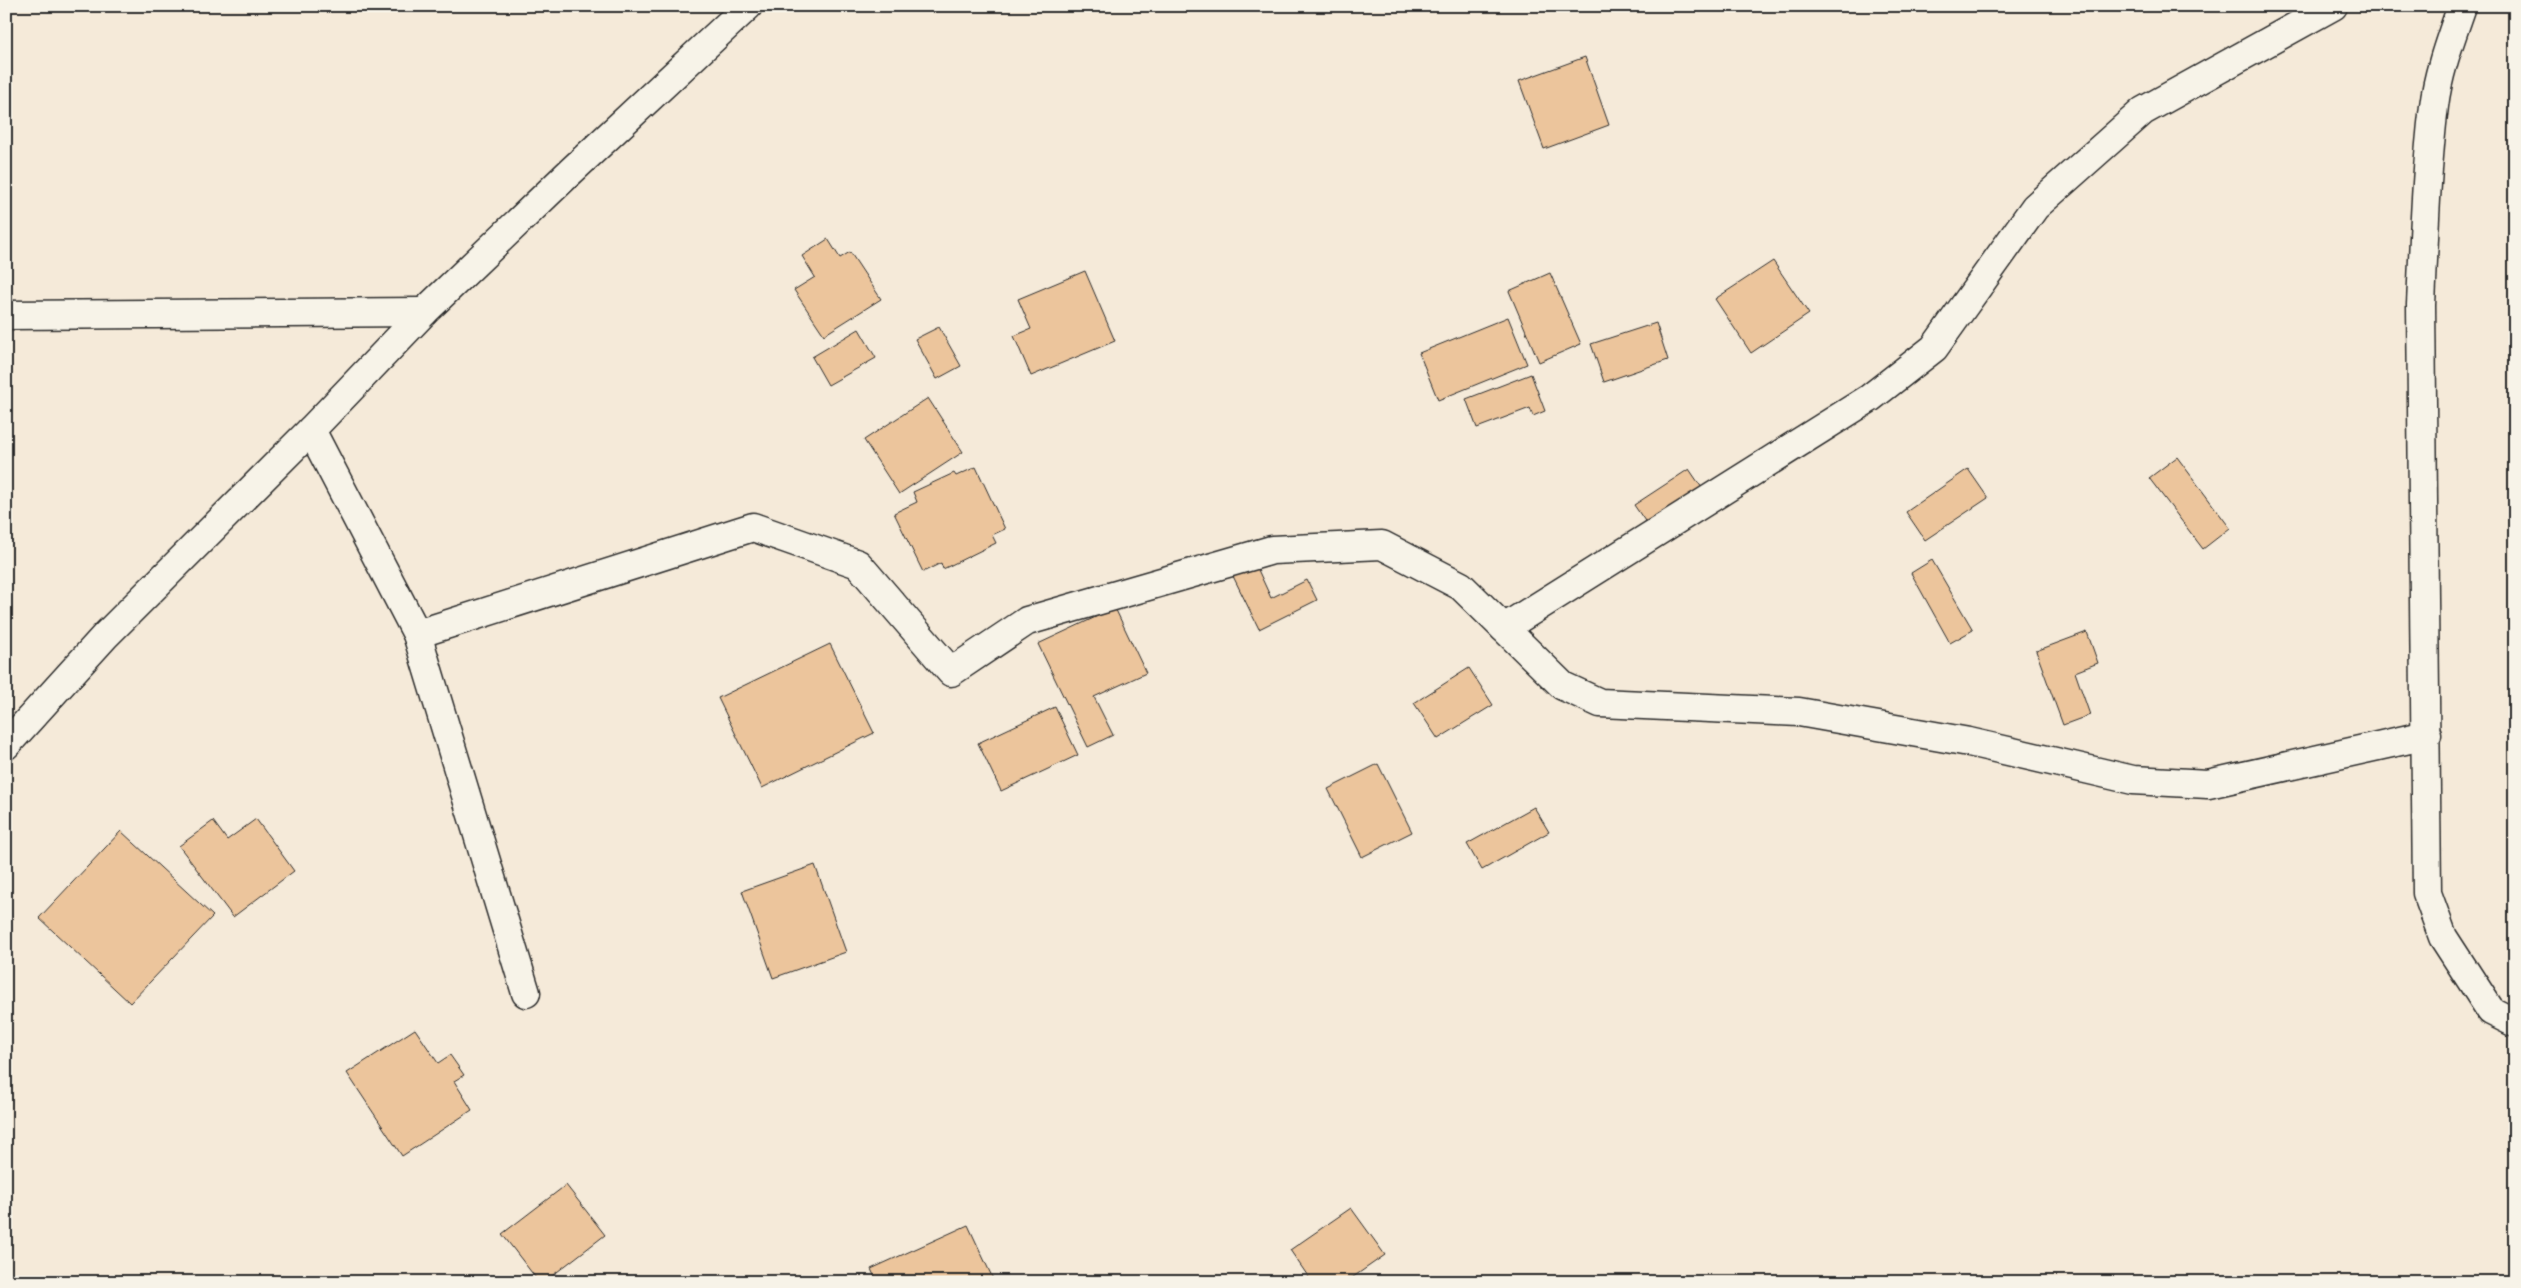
<svg xmlns="http://www.w3.org/2000/svg" width="2521" height="1288" font-family="Delius,sans-serif">
	<rect width="100%" height="100%" fill="#f5ead9"/>
	<filter id="ink" filterUnits="userSpaceOnUse"><feTurbulence type="fractalNoise" baseFrequency=".02" numOctaves="2"/><feDisplacementMap in="SourceGraphic" scale="10" xChannelSelector="R" yChannelSelector="G"/><feConvolveMatrix kernelMatrix="1 2 1 2 8 2 1 2 1" color-interpolation-filters="sRGB"/></filter>
	<g filter="url(#ink)">
		<g fill="#ecc59c" stroke="#2b2b2b">
			<path d="M1585,57l24,68 -65,24 -25,-68z"/>
			<path d="M828,239l12,19 10,-6 31,47 -57,36 -30,-45 21,-13 -13,-21z"/>
			<path d="M1773,261l36,53 -58,39 -36,-54z"/>
			<path d="M1085,271l30,70 -84,35 -17,-40 17,-7 -13,-30z"/>
			<path d="M1550,273l31,71 -42,18 -30,-71z"/>
			<path d="M1508,317l19,47 -89,36 -19,-47z"/>
			<path d="M1656,323l12,37 -64,22 -13,-38z"/>
			<path d="M939,327l22,39 -24,13 -22,-40z"/>
			<path d="M859,329l17,29 -48,27 -16,-28z"/>
			<path d="M1531,374l14,37 -12,5 -3,-8 -53,20 -11,-29z"/>
			<path d="M928,398l35,54 -64,42 -35,-54z"/>
			<path d="M2177,457l53,71 -27,21 -54,-71z"/>
			<path d="M976,467l29,62 -13,6 4,8 -53,26 -2,-6 -18,9 -29,-59 23,-11 -4,-10 41,-19 2,3z"/>
			<path d="M1689,469l13,19 -55,36 -13,-19z"/>
			<path d="M1968,469l20,29 -63,42 -19,-28z"/>
			<path d="M1253,559l18,39 36,-18 10,20 -58,29 -29,-59z"/>
			<path d="M1932,560l41,70 -23,13 -39,-70z"/>
			<path d="M1115,608l31,65 -52,24 19,38 -25,12 -50,-103z"/>
			<path d="M2087,632l11,31 -23,9 15,43 -27,10 -27,-74z"/>
			<path d="M830,644l44,89 -112,55 -44,-90z"/>
			<path d="M1469,668l24,37 -55,34 -24,-36z"/>
			<path d="M1055,707l23,48 -77,36 -23,-48z"/>
			<path d="M1378,764l34,68 -50,25 -34,-68z"/>
			<path d="M1534,807l15,25 -67,38 -15,-26z"/>
			<path d="M256,819l38,52 -61,46 -54,-71 34,-25 14,19z"/>
			<path d="M121,831l92,85 -83,87 -91,-85z"/>
			<path d="M815,865l31,87 -73,26 -31,-87z"/>
			<path d="M415,1029l23,34 12,-8 14,20 -10,6 18,29 -70,46 -55,-83z"/>
			<path d="M566,1185l39,50 -61,47h-5l-37,-48z"/>
			<path d="M1351,1208l34,47 -39,27h-34l-22,-32z"/>
			<path d="M968,1225l26,56 -117,1 -6,-13z"/>
		</g>
		<g fill="none" stroke-linecap="round" stroke-linejoin="round">
			<g stroke="#2b2b2b" stroke-width="31">
				<g id="minor">
					<path d="M2462,6c-11,32 -24,66 -28,100 -8,66 -10,133 -13,199l6,588 16,44 48,74 24,12"/>
					<path d="M6,315l418,-3"/>
					<path d="M311,430l106,204 109,359"/>
					<path d="M1504,628l366,-230 64,-50 101,-141 108,-96 190,-105"/>
					<path d="M417,634l336,-107 105,37 93,108 76,-51 245,-71 110,-5 79,41 102,100 37,17 199,9 170,30 164,38 75,4 219,-49"/>
				</g>
			</g>
			<g stroke="#2b2b2b" stroke-width="31">
				<path id="tertiary" d="M6,745l99,-109 206,-206 113,-118 143,-137 181,-169"/>
			</g>
			<use href="#minor" stroke="#f7f3e8" stroke-width="28"/>
			<use href="#tertiary" stroke="#f7f3e8" stroke-width="28"/>
		</g>
	</g>
	<rect width="2521" height="1288" fill="none" stroke="#f7f3e8" stroke-width="25"/>
	<rect x="12" y="12" width="2496" height="1263" fill="none" stroke="#2b2b2b" stroke-width="2" filter="url(#ink)"/>
</svg>
